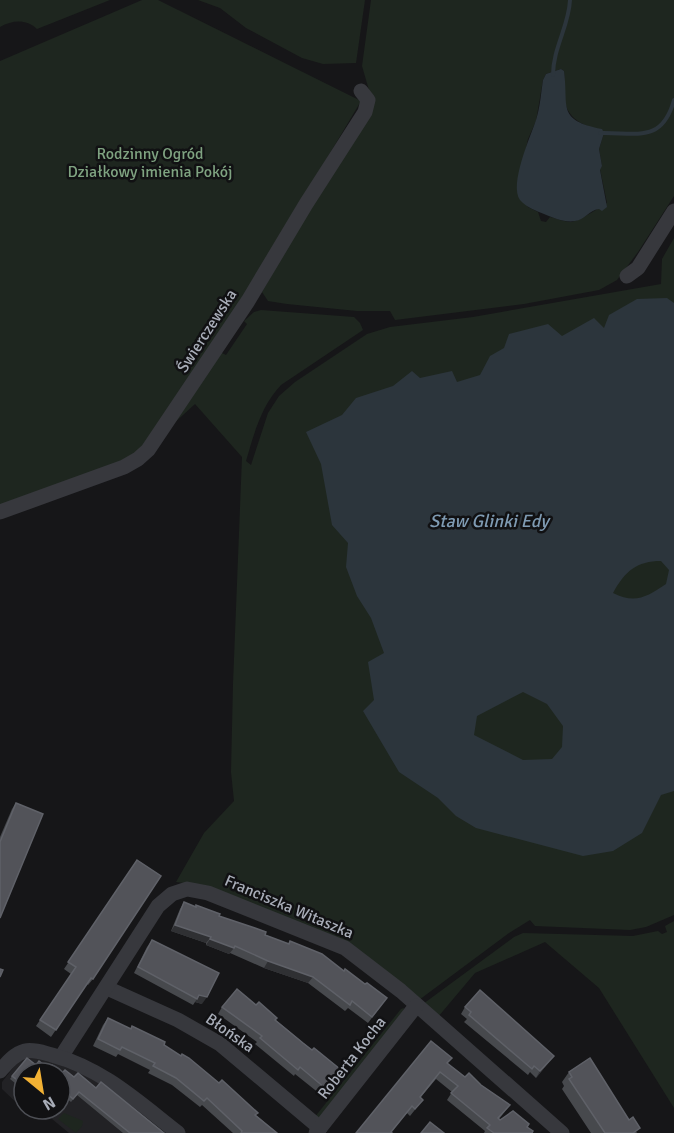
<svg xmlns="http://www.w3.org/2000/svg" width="674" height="1133" font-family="Signika,sans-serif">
	<rect width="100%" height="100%" fill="#161618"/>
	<path fill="#222225" d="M24,1057l21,2 55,22 65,52h-96l-29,-24h20v-36h-36v33h-4l-18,-17v-7l18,-23z"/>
	<g fill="#1e261f" fill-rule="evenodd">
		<path d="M0,0h110l-73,29c-11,-10 -24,-9 -37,-2z"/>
		<path d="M142,0h16l203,101 -119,200 -93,139 -16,17 -133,49v-445z"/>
		<path d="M198,0h167l-9,63 -33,1 -21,-6 -56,-30 -26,-20z"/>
		<path d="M371,0h303v196l-36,56 -21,28 -18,10 -75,14 -129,16 -5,-9h-33l-70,-7 -19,-3 -6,-9 109,-195 -9,-31zM561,69l3,2c1,9 0,16 0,25 2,24 20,29 40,37l-5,16 3,17 -2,3 7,34c-6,4 -30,19 -36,19 -7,0 -15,-4 -21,-5l-4,5 -5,-1 -3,-9 -10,-5 -11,-16 11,-52 8,-18 7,-41 3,-6z"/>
		<path d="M674,238v677l-28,12 -16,3 -95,-4 -5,-6 -21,13 -90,67 -38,-30 -180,-85 -25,-3 28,-49 30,-32 -3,-29 2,-88 9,-227 -47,-53 -24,22 49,-74 6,3 21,-31 -3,-3 10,-9 7,-2 93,7 6,6 3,7 -82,55c-20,21 -27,49 -35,76l5,4 17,-52 11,-17 16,-14 72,-48 23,-7 83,-10 188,-33 1,-25z"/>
		<path d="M674,921v187l-75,-120 -54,-46 -70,31 -37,44 -15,-13 91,-67 9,-4 110,3 25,-5 4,3 5,-2 -2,-6z"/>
		<path d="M404,1008l-1,5 -81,105h-8l87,-109z"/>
		<path d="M64,1113l19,8 -1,5 -6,7 -18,-14z"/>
	</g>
	<g fill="#2c353c" fill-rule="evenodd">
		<path d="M561,69l3,2c5,36 -8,49 38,58l2,4 -5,16 3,17 -2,4 7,37 -5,4 -3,-2c-10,1 -14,11 -24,12 -9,2 -22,-3 -31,-7 -8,-3 -18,-7 -24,-14 -11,-16 10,-62 16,-80 4,-12 5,-27 7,-40l3,-6z"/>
		<path d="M667,298l7,5v488l-13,4 -19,38 -29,18 -30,5 -107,-28 -20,-12 -18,-18 -39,-26 -36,-61 11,-11 -6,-38 16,-9 -13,-35 -14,-22 -11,-29 2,-24 -16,-18 -11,-61 -15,-32 36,-17 14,-17 37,-12 19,-15 8,7 32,-7 5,11 23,-7 10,-19 14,-8 5,-14 39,-10 14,12 32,-18 10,10 5,-13 28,-16zM661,561l8,9 -3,14c-19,13 -31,20 -53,9 12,-22 24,-32 48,-32zM523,692l24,12 16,22 -1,21 -10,12 -29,1 -49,-25 3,-19z"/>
	</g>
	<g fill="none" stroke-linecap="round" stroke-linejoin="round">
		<g stroke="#2c353c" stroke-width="4">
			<path d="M553,75c0,-27 16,-49 17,-75"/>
			<path d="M600,133c36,-1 62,11 74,-33"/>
		</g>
		<g stroke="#37383d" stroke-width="15">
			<path d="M627,276l11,-8 36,-57"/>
			<path d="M0,512l124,-45 14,-8 10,-9 100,-149 58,-97 59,-92 3,-12 -7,-9"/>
			<path d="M107,988l71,32 42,24 100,84"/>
			<path d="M61,1057l97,-151 14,-12 15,-5 21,4 137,55 56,43 161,142"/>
			<path d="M0,1071c7,-8 14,-17 25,-20 9,-2 19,2 27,4 51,14 85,46 126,78"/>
			<path d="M316,1133l100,-127"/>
		</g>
	</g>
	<g fill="#47494d">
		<path d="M16,803l-16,115v-81l12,-28z"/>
		<path d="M137,860l-44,119 -5,6 -1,-1 -36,53 -15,-11 35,-52 -7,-5z"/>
		<path d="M184,902l11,5 1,-2 23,11 69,28 2,-3 54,30 43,27 -19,25 -20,-15 -3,3 -37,-28 -44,-15 -34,-15 -1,1 -23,-9v-2l-35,-12 9,-22z"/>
		<path d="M152,940l50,64 -7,-2 -2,3 -59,-32 13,-26z"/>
		<path d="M222,1007l54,13 36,30 28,19 -20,25 -25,-20 -1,2 -39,-32 2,-2 -39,-28z"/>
		<path d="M465,1007l84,55 -13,16 -6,-6 -2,3 -64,-53 3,-3 -6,-5z"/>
		<path d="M108,1018l22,11 2,-3 32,19 92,70 21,18h-44l-31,-28 -2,2 -28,-22 -24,-12 2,-3 -32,-16 -2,3 -23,-11 10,-21z"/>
		<path d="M448,1064l17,13 16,8 29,20 -11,14 1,1 27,7 5,6h-48l1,-2 -38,-31 5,-8 -16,-13 -16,19 -2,8 -8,10 -3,-3 -16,19 -35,1z"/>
		<path d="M36,1065l38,12 22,11 68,45h-41l-46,-38 -6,7 -10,-8 -1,2v-23h-36v13l-2,-1 -2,2 -10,-8 2,-3z"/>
		<path d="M569,1072l60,48 8,13h-46l-29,-44 2,-3 -2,-4z"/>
	</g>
	<g fill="#2f3033">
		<path d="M175,925l36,12 -5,6 -35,-12z"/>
		<path d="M210,939l24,9 -5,6 -23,-9z"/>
		<path d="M268,961l45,16 -5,6 -44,-15z"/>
		<path d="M199,995l8,2 -5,7 -7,-2z"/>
		<path d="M554,1056l-5,6 -13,16 4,-7z"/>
	</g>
	<g fill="#525359" stroke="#5f6168" stroke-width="1.5">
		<path d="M16,803l27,11 -43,104v-76z"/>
		<path d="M137,860l24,16 -68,103 -2,-1 -35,52 -16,-10 36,-53 -8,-5z"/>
		<path d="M184,902l12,5v-2l24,9 -1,2 36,12 11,4 -1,3 24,9 1,-3 32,13 22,17 1,-2 20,15 2,-1 20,15 -15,19 -20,-16 -2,4 -37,-28 -45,-16 -33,-15 -1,2 -24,-9 1,-2 -36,-12z"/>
		<path d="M152,940l67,33 -12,24 -8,-2 -2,4 -59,-32z"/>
		<path d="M0,969l3,1 -3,7z"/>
		<path d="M237,989l19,16 3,-3 18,16 -2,2 28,23 9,7 2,-2 26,21 -15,19 -25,-21 -2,3 -38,-32 2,-2 -40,-29z"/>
		<path d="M480,990l74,66 -14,15 -6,-5 -2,3 -63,-54 2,-3 -6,-5z"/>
		<path d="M108,1018l23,11 1,-3 33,16 -1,3 17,11 1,-2 7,4 30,25 3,-3 36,33 -3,2 22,18h-36l1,-2 -35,-33 -3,3 -28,-23 -23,-12 2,-3 -33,-16 -2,3 -22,-11z"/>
		<path d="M431,1041l21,17 -5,5 18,14 4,-4 12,12 29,20 -12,13 2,2 13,-9 16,13 -2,3 6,4 -1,2h-38l-7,-5 3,-3 -39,-32 7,-7 -18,-14 -20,25 3,3 -8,9 -3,-3 -21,26 1,1h-36z"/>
		<path d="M27,1058l9,7 3,-4 10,8 3,-4 10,8 3,-3 9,7 4,-4 18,15 5,-6 63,51h-34l-51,-41 -6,7 -9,-8 -3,4 -1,-22h-36v9l-1,2 -11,-8z"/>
		<path d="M590,1058l39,62 4,-3 7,11 -7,5h-28l-36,-54 3,-2 -3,-5z"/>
		<path d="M430,1122l14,11h-23z"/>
	</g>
	<g text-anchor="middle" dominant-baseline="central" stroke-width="5" stroke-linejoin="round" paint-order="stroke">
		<g font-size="16" fill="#7fa381" stroke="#111113">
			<text x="150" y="154">Rodzinny Ogród<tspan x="150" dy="18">Działkowy imienia Pokój</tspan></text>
		</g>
		<g font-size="16" fill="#a8adb8" stroke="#111113">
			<text transform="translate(207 331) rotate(-57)">Świerczewska</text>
			<text transform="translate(289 907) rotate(23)">Franciszka Witaszka</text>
			<text transform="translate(230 1033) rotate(35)">Błońska</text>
			<text transform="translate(352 1058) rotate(-52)">Roberta Kocha</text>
		</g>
		<g font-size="18" font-style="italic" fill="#7f9bb3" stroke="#111113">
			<text x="489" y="521">Staw Glinki Edy</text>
		</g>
	</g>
	<g transform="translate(42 1091) rotate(150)"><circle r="28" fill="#111113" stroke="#4d4f55" stroke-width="1.5"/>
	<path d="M0-4.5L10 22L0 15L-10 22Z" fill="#f2b134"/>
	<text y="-9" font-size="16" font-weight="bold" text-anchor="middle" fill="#a8adb8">N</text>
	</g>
</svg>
